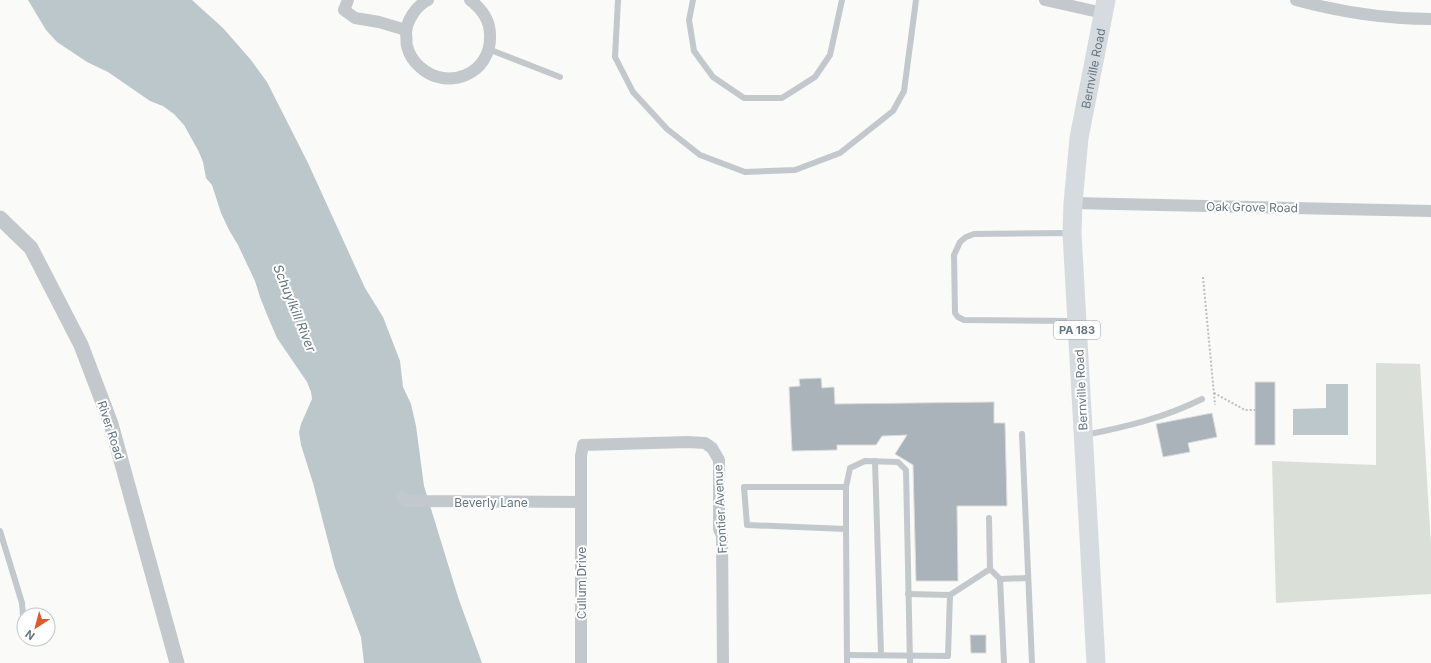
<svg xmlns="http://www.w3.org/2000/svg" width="1431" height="663" font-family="Inter,sans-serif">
	<rect width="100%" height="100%" fill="#fafaf8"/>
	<path fill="#dadfd7" d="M1376,363l44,1 11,182v48l-155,9 -4,-142 104,4z"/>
	<g fill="#bbc7cb">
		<path d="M28,0h164l31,28 28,32 16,22 41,81 57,125 18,29 17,44 3,26 8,17 5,22 8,60 35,114 23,63h-118l-3,-26 -26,-69 -22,-85 -12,-38 -2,-13 2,-8 11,-25 -1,-7 -4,-10 -30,-44 -9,-21 -8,-20 -5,-16 -17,-36 -9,-15 -8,-17 -9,-28 -6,-7 -3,-16 -4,-10 -15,-27 -10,-11 -11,-8 -13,-5 -42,-29 -21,-10 -30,-20 -11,-12z"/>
		<path d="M1326,384h22v51h-55v-26l33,-1z"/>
	</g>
	<g fill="#aab3b9" stroke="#dcdcda">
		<path d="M821,378l1,10 12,-1 1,17 159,-2v21h11l2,83h-50l1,75h-42l-3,-116 -18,-11 12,-19 -25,1 -6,9h-39v5l-45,1 -3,-64 11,-1 -1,-7z"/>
		<rect x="1255" y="382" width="20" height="63"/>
		<path d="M1212,413l5,24 -29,6 2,9 -27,5 -7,-33z"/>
		<path d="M970,635h16v18h-15z"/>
	</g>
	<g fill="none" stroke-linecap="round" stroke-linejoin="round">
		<g stroke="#bbbfc2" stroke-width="2" stroke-dasharray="2 2" stroke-linecap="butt">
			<path d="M1203,277l12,128"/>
			<path d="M1214,393l31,17h10"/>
		</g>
		<g stroke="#c3c8cc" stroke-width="6">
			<path d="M618,0l-3,57 18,35 34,37 33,26 45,17 50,-2 45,-17 53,-42 11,-20 12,-91"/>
			<path d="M693,0l-4,20 5,31 19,26 31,21h38l33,-21 15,-22 12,-55"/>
			<path d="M488,49l72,28"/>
			<path d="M1070,233l-96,1 -8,3 -6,5 -6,13 1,58 3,4 6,3 110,1"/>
			<path d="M1022,434l10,229"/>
			<path d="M1085,435c40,-8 79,-17 117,-36"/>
			<path d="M875,461l6,194"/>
			<path d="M989,518l1,51 10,10 4,84"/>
			<path d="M846,529v-42"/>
			<path d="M0,531l22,72 2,27"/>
			<path d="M1000,579l28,-1"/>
			<path d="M950,595l40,-26"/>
			<path d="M847,655l101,1 2,-61 -42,-1"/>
			<path d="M847,663l-1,-134 -99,-4 -3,-38h102l4,-19 15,-7 33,1 8,8 4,193"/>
		</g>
		<g stroke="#c3c8cc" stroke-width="12">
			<path d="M348,0l-4,10 11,8 24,4 27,8"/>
			<path d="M428,0c-12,6 -22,21 -22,34 1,4 0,9 1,12 2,8 7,16 13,21 27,25 72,7 70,-32 0,-15 -8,-26 -20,-35"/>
			<path d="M1045,0l58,13"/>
			<path d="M1296,0c44,12 89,19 135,19"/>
			<path d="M1073,203l358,8"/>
			<path d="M402,497l5,4 174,1"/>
			<path d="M581,663v-207l2,-11 105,-3 17,1 7,5 7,12v69l3,7 1,127"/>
		</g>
		<path stroke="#c3c8cc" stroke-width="15" d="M0,218l31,30 50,97 30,79 66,239"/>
		<path stroke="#d6dbdf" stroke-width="19" id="s1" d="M1096,663l-24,-430 1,-30 6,-65 27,-138"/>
	</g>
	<g text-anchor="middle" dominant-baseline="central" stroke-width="4" stroke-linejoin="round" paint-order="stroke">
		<rect fill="#fff" stroke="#939fa8" stroke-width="1" x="1054" y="321" width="46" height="18" rx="3"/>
		<g font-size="11" font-weight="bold" fill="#657683">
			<text x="1077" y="330">PA 183</text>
		</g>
		<g font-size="12" fill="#657683" stroke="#fff">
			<text stroke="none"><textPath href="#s1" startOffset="597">Bernville Road</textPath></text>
			<text transform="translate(1252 207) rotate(1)">Oak Grove Road</text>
			<text transform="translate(1081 390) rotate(-93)">Bernville Road</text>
			<text transform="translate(111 430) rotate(72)">River Road</text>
			<text x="491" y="502">Beverly Lane</text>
			<text transform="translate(720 509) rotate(-93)">Frontier Avenue</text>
			<text transform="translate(581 583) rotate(-90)">Cullum Drive</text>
		</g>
		<g font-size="13" font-style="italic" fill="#60757c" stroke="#fff">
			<text transform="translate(295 308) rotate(68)">Schuylkill River</text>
		</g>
	</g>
	<g transform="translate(36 627) rotate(216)"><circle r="19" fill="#ffffff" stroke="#c1c8cd"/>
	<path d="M0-3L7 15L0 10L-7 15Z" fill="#e4572e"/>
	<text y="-6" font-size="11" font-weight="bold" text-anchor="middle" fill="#657683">N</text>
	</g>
</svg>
